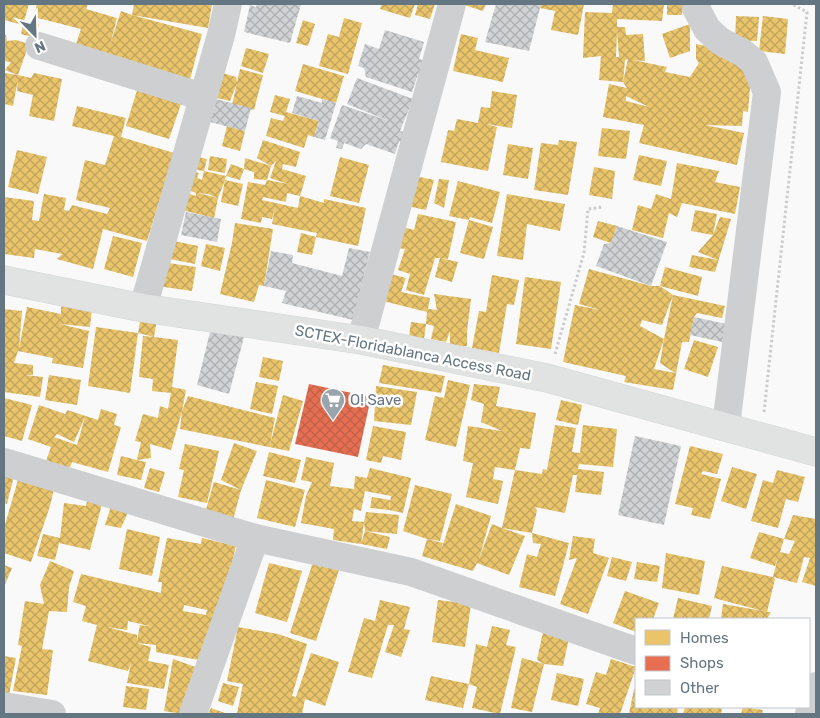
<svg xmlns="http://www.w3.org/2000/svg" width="820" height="718" font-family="Rubik,sans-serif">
	<defs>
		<pattern id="homes-cross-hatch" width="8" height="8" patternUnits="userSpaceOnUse" patternTransform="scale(1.25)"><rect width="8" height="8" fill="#e9c46a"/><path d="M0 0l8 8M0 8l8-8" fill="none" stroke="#c0a45d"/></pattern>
		<pattern id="shops-cross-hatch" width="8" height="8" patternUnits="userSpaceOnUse" patternTransform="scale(1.25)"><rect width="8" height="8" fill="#e76f51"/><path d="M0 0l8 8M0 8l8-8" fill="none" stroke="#bf6049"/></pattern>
		<pattern id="building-cross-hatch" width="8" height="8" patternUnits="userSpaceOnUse" patternTransform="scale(1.25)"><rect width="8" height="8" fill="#d0d2d3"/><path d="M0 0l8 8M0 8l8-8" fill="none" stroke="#acafb1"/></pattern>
	</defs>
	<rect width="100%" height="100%" fill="#f9f9f9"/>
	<g fill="url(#homes-cross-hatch)" fill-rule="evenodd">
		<path d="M4,4h25l-5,17 15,3 -3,14 -15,-4 2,-9 -19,-5z"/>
		<path d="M37,4h51l-2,5 31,9 -7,27 11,-34 11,4 2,-11h78l-4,24 -76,-13 70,19 -13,49 -115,-33 7,-21 -47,-12z"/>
		<path d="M382,4h33l-5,14 -30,-9z"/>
		<path d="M418,4h17l-5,15 -15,-4z"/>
		<path d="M464,4h22l-3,7 -19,-6z"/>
		<path d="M541,4h43l-6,31 -27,-5 4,-19 -15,-3z"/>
		<path d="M613,4h51l-2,17 -45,-2v8h8l1,8 17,-1 2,27 -12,-1 34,7 -2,5 25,5 9,-14 -3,-4v-15l16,3 39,28 -3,37 -5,-1 -1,15 -37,-1 39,8 -7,32 -98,-22 5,-18 -41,-8 6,-33 18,4 -4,-6 -24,-2 2,-24 -18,2 2,-46 27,1zM617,30l2,27h-3zM628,59l-5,23 2,-22zM626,96l23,11 -23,-6z"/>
		<path d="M667,4h16l-1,11h-15z"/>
		<path d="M736,16l23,1 -2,24 -22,-1z"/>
		<path d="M763,16l25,3 -3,35 -26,-3z"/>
		<path d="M344,18l18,5 -14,51 -29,-8 9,-32 11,3z"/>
		<path d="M303,20l12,4 -7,22 -12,-3z"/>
		<path d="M690,24v27l-20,7 -8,-24z"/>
		<path d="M461,34l17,4 -3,12 34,8 -6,24 -50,-11z"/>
		<path d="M4,35h2l1,6 9,-1 13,4 -11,31 13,3 3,-5 28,6 -8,42 -25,-5 4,-21 -16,-4 1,-12 -5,27 -9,-2v-31l14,2 -13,-5 6,-8 -7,-1z"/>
		<path d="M246,48l23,6 -6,19 -22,-7z"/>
		<path d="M303,64l41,12 -8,27 -41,-12z"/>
		<path d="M240,69l23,6 -9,35 -22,-5 5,-22 -7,18 -17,-4 6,-25 17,5 1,5z"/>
		<path d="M139,84l43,17 -13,38 -43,-13z"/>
		<path d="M492,91l25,4 -5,33 -26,-4 11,3 -9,44 -47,-9 7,-32 6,1 3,-12 21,4 3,-16 9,1z"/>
		<path d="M275,95l15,4 -4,13 33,9 -5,16 -6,-2 -4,13 -38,-12 5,-18 12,3 2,-5 -15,-4z"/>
		<path d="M77,106l49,12 -5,19 53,16 -27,88 -44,-12 -10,40 -36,-10 5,-5 -27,-5 -1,9 -30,-4v-57l30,4 -2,19 7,1 5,-27 22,4 -2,12 5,1 3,-6 35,9 3,-6 -34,-8 9,-40 20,5 9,-29 -42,-10z"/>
		<path d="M227,126l18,5 -5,20 -18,-5z"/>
		<path d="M602,128l28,3 -4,28 -28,-3z"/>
		<path d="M263,140l37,12 -4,15 -13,-3 -1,5 24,7 -6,20 -13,-3 -1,9 -23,-5 -1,3 36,8 2,-12 24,7v-4l42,9 -8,38 -42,-9 -4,18 -15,-3 4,-19 15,4 1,-4 -45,-9 3,-17 -3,12 -10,-2 -1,6 -20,-4 7,-37 17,3 2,-5 21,4 -18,-6 6,-17 -5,5 -14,-8z"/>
		<path d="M559,140l18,2 -9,53 -34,-5 7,-47 17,2z"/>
		<path d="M508,144l25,4 -5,31 -25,-4z"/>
		<path d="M17,150l30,7 -9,37 -30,-7z"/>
		<path d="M639,155l28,6 -6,25 -28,-6z"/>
		<path d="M194,156l13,3 -3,12 -13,-2z"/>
		<path d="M210,156l17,3 -2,14 -17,-3z"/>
		<path d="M340,157l29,8 -10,38 -29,-7z"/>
		<path d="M245,158l26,8 -4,14 -13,-1v-7l-10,-3 -4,11 -14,-4 5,-12 13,5z"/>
		<path d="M677,163l42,8 -4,11 25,5 -5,27 -53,-11 -5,14 -8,-4 -6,25 -31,-8 6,-25 13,4 5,-15 15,5z"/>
		<path d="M594,167l21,4 -3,28 -23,-4z"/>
		<path d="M188,170l11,3 -2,5 5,2 2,-9 22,5 -1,4 18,4 -5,22 -17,-4 4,-22 -7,18 -10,-4 -10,-1 20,5 -4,20 -36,-9 6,-17 12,4v-3l-13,-5z"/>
		<path d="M415,176l19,4 -8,30 -19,-4z"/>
		<path d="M439,179l10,1 -5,28 -10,-5z"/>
		<path d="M458,181l42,11 -8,31 -22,-6 -1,3 -20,-4z"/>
		<path d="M507,194l58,10 -5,27 -33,-7 -4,36 -26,-4z"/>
		<path d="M695,210l22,4 -4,21 -22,-4z"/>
		<path d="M418,214l38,8 -8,37 -8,-1 18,4 -6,20 -17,-5 5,-19h-5l-11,37 -18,-5 4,-16 -12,-4 7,-21 -8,-1 5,-21 12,3z"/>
		<path d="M720,217l11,2 -16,53 -26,-5 3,-12 26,5 -20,-8 15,-17z"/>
		<path d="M469,220l24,7 -9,32 -24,-6z"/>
		<path d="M598,221l19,5 -6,17 -18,-6z"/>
		<path d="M235,223l38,6 -9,57 -5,-1 -5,17 -34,-8 12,-51z"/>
		<path d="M113,236l29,7 -9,34 -29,-8z"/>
		<path d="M169,240l29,6 -3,18 -30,-6z"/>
		<path d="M206,244l19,4 -5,23 -19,-5z"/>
		<path d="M161,262l35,5 -4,24 -35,-5z"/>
		<path d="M665,267l37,10 -4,19 -38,-10z"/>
		<path d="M589,269l62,17h9l13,9 -11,30 -20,-5 -2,6 24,13 9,-44 52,11 -3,12 -25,-5 -3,4 -5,25h-7l-9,48 -49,-8 2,-6 -63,-14 12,-57 25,5 -21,-6zM664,339l-4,24 15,10 -21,-4z"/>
		<path d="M387,273l19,5 -5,14 29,6 -2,11 9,1 -3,-16 37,5 -4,32v15h-17v-15l-4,11 -15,-3 3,-13 -8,-2 1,-12 -48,-12z"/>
		<path d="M492,275l27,5 -5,25 -7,-1 -8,49 -27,-5 7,-37 7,1z"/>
		<path d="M525,277l36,5 -10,67 -35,-5z"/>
		<path d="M61,305l31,3 -2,19 -30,-3 29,7 -6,37 -31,-5 1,-5 -35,-7 -4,12 19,2v10h-8l18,2 -3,20 -36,-5v-83l18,2 -3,38 8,-42 34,7z"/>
		<path d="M141,316l16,3 -3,18 24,3 -6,47 14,3 -4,21 6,-15 87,22 -5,27 13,-50 20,6 -14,50 -109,-22 2,-18 -11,39 -21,-6 1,14 -14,2 9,2 -5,18 -24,-5 4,-19 16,4 4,-18 -6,-1 8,-27 15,4 2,-12 8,3 3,-16 -19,-2 1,-12 -14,-2 4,-41 11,1 -16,-4 -8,60 -42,-7 8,-59 42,6z"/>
		<path d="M411,322l15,2 -2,15 -15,-2z"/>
		<path d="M694,340l24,7 -10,30 -24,-8z"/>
		<path d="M263,357l20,4 -4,20 -20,-4z"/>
		<path d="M383,365l62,11 -4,17 -62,-10z"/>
		<path d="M49,375l32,5 -4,25 -32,-5z"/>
		<path d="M448,380l22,5 -14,62 -31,-7 10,-44 9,2z"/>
		<path d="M256,382l22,4 -6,28 -22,-5z"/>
		<path d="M474,384l26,3 -4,19 40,7 -6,36 -10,-1 -5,22 27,4 1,-5 4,1 8,-45 21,3 -4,24 8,1 3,-28 34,4 -4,38 -34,-3 -1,5 26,3 -3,23 -26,-3 2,-17h-4l-8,38 -30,-6 2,3 -5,23 37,10 -14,53 -36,-9 8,-33 10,3 4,-13 -8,-1 -1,-10 -30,-5 23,8 -16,39 -32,-12 -4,8 -51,-15 5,-17 16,4 -3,11 16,-50 35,12 -12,43 13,-35 10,4 13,-58 -20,-3 -2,12 10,2 -5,23 -32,-7 7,-34 -10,-2 5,-35 34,5 -21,-9 3,-18 -13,-4z"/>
		<path d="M376,386l41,6 -6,33 -37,-4z"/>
		<path d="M4,398l28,7 -10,36 -18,-5z"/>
		<path d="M561,400l21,5 -4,20 -22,-5z"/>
		<path d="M39,405l26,9 -3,8 5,-12 31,10 3,-11 16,5 -3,11 7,2 -13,45 -36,-10 -4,10 -23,-8 6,-17 -23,-8zM85,417l-8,28 -23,-8 3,-3 17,8z"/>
		<path d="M373,426l33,6 -5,28 -18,-4 -2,7 -15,-3z"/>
		<path d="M234,443l23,8 -16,39 -20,-10z"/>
		<path d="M185,444l34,7 -12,52 -29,-6 6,-27 -5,-1z"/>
		<path d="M690,446l33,8 -6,20 -14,-3 -2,3 20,5 -11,40 -19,-4 2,-7 -18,-4z"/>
		<path d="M269,452l32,8 -6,23 -32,-7z"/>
		<path d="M306,457l28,6 -4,23 24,3 1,-13 12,2 3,-10 41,10 -8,35 -14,-3 2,-14 -26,-5 -4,20 -7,-2 -2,12 12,1 2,-10 33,3 -2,19 -32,-3 25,6 -3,12 -26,-5 4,-13 -1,-9 -3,22 -28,-4 1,-11 -33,-6 5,-27 6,-14 -11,-2z"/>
		<path d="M732,467l25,7 -11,35 -25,-8z"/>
		<path d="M150,468l15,4 -6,20 -15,-4z"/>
		<path d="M777,470l28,7 -7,25 -12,-3 -8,29 -27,-7 12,-41 10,3z"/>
		<path d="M4,474l10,2 -7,28 -3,-1z"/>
		<path d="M18,480l36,9 -4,17 -19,56 -27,-9v-25z"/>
		<path d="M266,480l39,10 -10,37 -38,-9z"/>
		<path d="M214,482l27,8 -8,30 -28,-7z"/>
		<path d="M415,485l37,9 -12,47 -13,-2 -24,-8z"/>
		<path d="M88,497l15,3 -13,50 -31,-7 -4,17 -18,-4 6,-22 17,4 4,-35 22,3z"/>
		<path d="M372,497l18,3 -1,10 -19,-2z"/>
		<path d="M112,503l17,7 -8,18 -16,-3z"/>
		<path d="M793,515l23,4v67l-14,-4 8,-24 -6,-1 -7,26 -24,-6 5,-20 -3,9 -25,-8 9,-26 25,7 -4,13 9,2 6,-13 -11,-2z"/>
		<path d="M127,529l33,8 -8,39 -33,-7z"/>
		<path d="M573,536l22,3 -2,14 16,5 -21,56 -28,-10 17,-46 -8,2z"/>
		<path d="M167,538l34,6 1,-6 34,8 -12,49 -20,66 -48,-9v-7l-19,-2 14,4 -3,14 21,4 -5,24 -37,-6 4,-20 -3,8 -40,-10 9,-36 -15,-4 4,-15 -13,-4 8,-28 80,19 1,-11h-4zM184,605l23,5 -1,5 -23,-4zM128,621l25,6 -13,-2 -3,16v-6l-30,-8 20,3z"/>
		<path d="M666,553l39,8 -6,34 -37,-7z"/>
		<path d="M612,557l20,5 -6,19 -19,-5z"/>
		<path d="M50,561l24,10 -5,16 -2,25 -18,-1 -7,38 11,1 -6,45 -34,-4 9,-45 -4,-1 7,-44 19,3 -4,-19z"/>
		<path d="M313,562l26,8 -23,71 -26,-8z"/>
		<path d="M637,562l23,4 -3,16 -23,-3z"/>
		<path d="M269,563l33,8 -15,51 -32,-9z"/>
		<path d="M4,565l8,3 -8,19z"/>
		<path d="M722,566l51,11 2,2 -8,33h4l-4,7h-46l2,-15 40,7 -49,-13z"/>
		<path d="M625,591l34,12 -6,16h-17v13l-23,-9z"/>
		<path d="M678,598l34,8 -3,13h-36z"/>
		<path d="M380,600l30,7 -6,22 6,1 -9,27 -16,-5 9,-27h-6l-16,53 -24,-6 16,-54 11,3z"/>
		<path d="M438,600l33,4 -6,43 -33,-5z"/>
		<path d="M492,626l18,4 -4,15 10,2 -16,67 -28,-6 5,-21 -8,-3 7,-40 11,3z"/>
		<path d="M238,627l40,7 29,10 -15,52 4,1 15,-44 28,9 -14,44 -20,-7 -3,15h-65l6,-30 -16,-3z"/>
		<path d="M543,632l26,6 -6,28 -19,-2 -7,-4z"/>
		<path d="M4,656l12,2 -7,37 -5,-1z"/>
		<path d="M522,658l22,6 -12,48 -21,-4z"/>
		<path d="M173,659l31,11 -21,44 -19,-3z"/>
		<path d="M611,659l25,8 -16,47h-22l2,-6 -14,-4 10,-32 10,3z"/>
		<path d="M557,673l27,6 -6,27 -27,-6z"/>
		<path d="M431,676l38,8 -6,24 -38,-8z"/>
		<path d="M223,683l16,4 -6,19 -15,-5z"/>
		<path d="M126,686l23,3 -3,21 -23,-3z"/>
		<path d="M634,689h2v18h42l-1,7h-48z"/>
		<path d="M685,707h30l7,2 -1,5h-38z"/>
		<path d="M743,707l20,3 -1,4h-21z"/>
		<path d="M211,708l17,6h-20z"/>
	</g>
	<path fill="url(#shops-cross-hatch)" d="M309,384l62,13 -13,60 -63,-13z"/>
	<g fill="url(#building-cross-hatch)">
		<path d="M257,4h44l-11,39 -46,-11 6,-27 6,2z"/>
		<path d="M496,4h45l-12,47 -44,-9z"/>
		<path d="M385,30l39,12 -5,17 6,2 -4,14 -3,-1 -6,18 -46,-15 -2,-9 -6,-2 7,-22 14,5z"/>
		<path d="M357,78l56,21 -13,32 8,2 -3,10 -6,-2 -4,13 -29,-10 -5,5 -17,-6 -2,6 -6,-1 2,-7 -8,-3 12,-33 47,16 -42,-17z"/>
		<path d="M297,96l25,7v-4l14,4 -11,37 -11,-3 5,-16 -27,-8z"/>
		<path d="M212,98l39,10 -6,23 -39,-10z"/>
		<path d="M186,212l35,7 -4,23 -36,-7z"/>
		<path d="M617,226l50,16 -16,44 -55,-20 8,-22 7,-1z"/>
		<path d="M349,248l21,4 -17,68 -71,-17 4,-12 -22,-5 7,-35 22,4 -1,8 50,13z"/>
		<path d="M694,317l37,8 -4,18 -37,-8z"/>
		<path d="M211,328l33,9 -15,57 -32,-9z"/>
		<path d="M635,436l46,10 -17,79 -46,-10z"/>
	</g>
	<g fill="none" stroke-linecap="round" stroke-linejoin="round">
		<g stroke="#d5d6d7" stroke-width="29">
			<path id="primary" d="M4,280l139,28 218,32 186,38 269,74"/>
		</g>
		<g stroke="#cbcccd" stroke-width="3" stroke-dasharray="2.5 2.5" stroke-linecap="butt">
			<path d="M555,354l29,-101 4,-44 15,-2"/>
			<path d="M764,412l43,-400 -15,-8"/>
		</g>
		<g stroke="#cecfd0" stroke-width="28">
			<path d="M697,4l-1,4 11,21 13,12 23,12 11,9 13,30 -41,334"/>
			<path d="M39,46l164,51"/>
			<path d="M143,308l78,-273 7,-31"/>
			<path d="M361,340l91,-336"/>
			<path d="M4,462l251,76 156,34 225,79"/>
			<path d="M4,706l48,8"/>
			<path d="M193,714l62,-176"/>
			<path d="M809,714l7,-28"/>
		</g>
		<use href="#primary" stroke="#e1e2e2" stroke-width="28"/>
	</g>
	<defs>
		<g id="supermarket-pin" transform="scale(1.25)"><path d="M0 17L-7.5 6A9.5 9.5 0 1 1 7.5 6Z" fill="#99a4ac" stroke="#fff"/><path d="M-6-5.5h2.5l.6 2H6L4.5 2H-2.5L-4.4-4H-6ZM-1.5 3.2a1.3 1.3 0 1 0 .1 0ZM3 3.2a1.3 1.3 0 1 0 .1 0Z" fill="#fff"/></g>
	</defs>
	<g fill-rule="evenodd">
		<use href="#supermarket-pin" x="333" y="400"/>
	</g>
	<g text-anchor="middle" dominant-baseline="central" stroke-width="5" stroke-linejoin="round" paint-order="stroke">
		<g font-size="15" fill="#657683" stroke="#fff">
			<text transform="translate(413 353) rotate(11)">SCTEX-Floridablanca Access Road</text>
		</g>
		<g font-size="15" fill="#657683" stroke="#fff" text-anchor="start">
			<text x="350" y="400">O! Save</text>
		</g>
	</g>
	<rect width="820" height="718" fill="none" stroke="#657683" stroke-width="10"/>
	<rect x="635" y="618" width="175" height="90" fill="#ffffff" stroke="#c1c8cd"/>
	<rect x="645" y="630" width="25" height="15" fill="#e9c46a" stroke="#c1c8cd"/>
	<text x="680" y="643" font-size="15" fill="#657683">Homes</text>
	<rect x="645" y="656" width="25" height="15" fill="#e76f51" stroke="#c1c8cd"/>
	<text x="680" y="668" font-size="15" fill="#657683">Shops</text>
	<rect x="645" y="680" width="25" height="15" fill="#d0d2d3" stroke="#c1c8cd"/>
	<text x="680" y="693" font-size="15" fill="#657683">Other</text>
	<g transform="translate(35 35) rotate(157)" stroke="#ffffff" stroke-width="4" paint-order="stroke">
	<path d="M0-4L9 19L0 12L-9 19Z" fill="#657683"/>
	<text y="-8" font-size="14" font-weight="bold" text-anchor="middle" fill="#657683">N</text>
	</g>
</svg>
